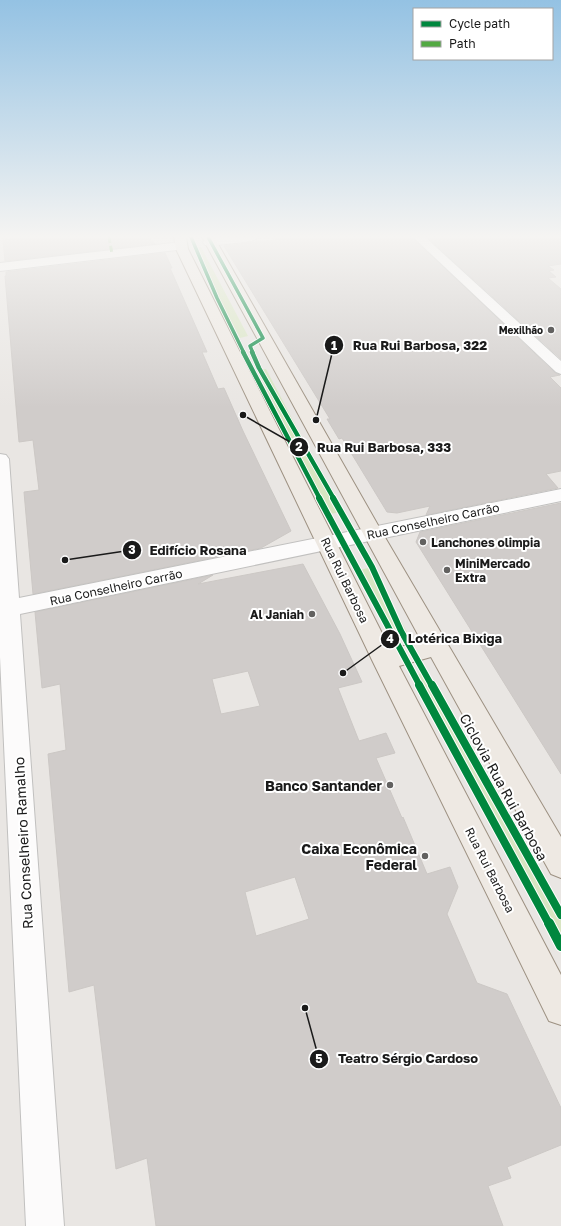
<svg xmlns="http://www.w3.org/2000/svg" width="561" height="1226" font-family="'Golos Text',sans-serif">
	<rect width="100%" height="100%" fill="#e9e6e3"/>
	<g fill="#d8e5c2">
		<path d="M201,247l47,89 -8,2 -47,-90z"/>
		<path d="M266,369l75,143 -11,2 -73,-144z"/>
		<path d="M372,567l35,65 -14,3 -33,-65z"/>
		<path d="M428,672l133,242v36l-146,-275z"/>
	</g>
	<g fill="#d0ccca" stroke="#ccc8c5" fill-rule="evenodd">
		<path d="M16,237h132l7,7 -150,17 -2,-21 13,-1z"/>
		<path d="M298,237h114l143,136 5,2 -10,2 11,11v83l-15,3 12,14 -132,27 4,-9 -33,7 -10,-1 -45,-74 -3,1 -12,-20h3l-106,-173z"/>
		<path d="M427,237h134v27l-13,2 6,4 -5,1 7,6 -8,1 13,11v70z"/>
		<path d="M165,253l7,15h-2l37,84h-5l16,37 6,-1 19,43 48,100 -30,17 -228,46 -9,-102 15,-2 -6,-50 -14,2 -14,-166h1v-4z"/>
		<path d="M561,503v271l-145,-232 4,-10z"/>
		<path d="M303,564l37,70 22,48 -24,6 21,53 27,-8 9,20 -19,5 26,60 1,-1 24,57 23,-7 8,20 -11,27 30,69 30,11 54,114v37l-54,22 4,11 -23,8 15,40h-347l-9,-68 -31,11 -22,-184 -25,7 -21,-238 18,-4 -6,-66 -18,4 -7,-76 178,-37 -15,9zM248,671l12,35 -39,8 -9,-35zM295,877l14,42 -53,17 -11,-44z"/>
	</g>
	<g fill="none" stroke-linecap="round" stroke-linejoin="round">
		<g stroke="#c1c0bf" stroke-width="2">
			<g id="minor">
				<path d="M225,237h33l-2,2 -4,2 -43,5 -4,-1 -2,-3 2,-3z"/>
				<path d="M413,237h12l136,124v13l-5,-2z"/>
				<path d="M181,242l4,1 2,3 -2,3 -185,22v-8z"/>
				<path d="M0,454l6,1 3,4 10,139 542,-109v12l-541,113 44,612h-38l-26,-569z"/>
			</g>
		</g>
		<g stroke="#9d9182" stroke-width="2">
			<path id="major" d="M174,237h12l2,12 202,400 32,-7 -220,-405h12l169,297 178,303v41l-10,-4 -120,-217 -32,9 162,309v50l-12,-4 -177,-361 -196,-411z"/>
		</g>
		<use href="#minor" fill="#fcfbfb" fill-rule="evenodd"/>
		<use href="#major" fill="#eee9e3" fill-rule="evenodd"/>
		<path stroke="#52a942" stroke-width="3" stroke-dasharray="6 3" stroke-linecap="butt" d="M109,237l3,17"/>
		<g stroke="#fff" stroke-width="5">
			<g id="cycleway-far4">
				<path d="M191,237l26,61 27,55"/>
				<path d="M208,237l55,101 -13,8 3,7"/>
			</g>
		</g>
		<g stroke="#fff" stroke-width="6">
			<g id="cycleway-far3">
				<path d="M243,352l77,147"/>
				<path d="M252,352l7,16 75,131"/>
			</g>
		</g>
		<g stroke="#fff" stroke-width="8">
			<g id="cycleway-far2">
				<path d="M319,498l101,188"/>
				<path d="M333,498l39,69 29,64 31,55"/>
			</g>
		</g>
		<g stroke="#fff" stroke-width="10">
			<g id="cycleway-far1">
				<path d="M419,685l130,239"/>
				<path d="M432,685l129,230"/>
			</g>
		</g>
		<g stroke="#fff" stroke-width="12">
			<path id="cycleway" d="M549,923l12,23"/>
		</g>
		<use href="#cycleway-far4" stroke="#00873e" stroke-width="3.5"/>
		<use href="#cycleway-far3" stroke="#00873e" stroke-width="4.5"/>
		<use href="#cycleway-far2" stroke="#00873e" stroke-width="6"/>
		<use href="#cycleway-far1" stroke="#00873e" stroke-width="8"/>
		<use href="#cycleway" stroke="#00873e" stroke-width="10"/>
	</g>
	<linearGradient id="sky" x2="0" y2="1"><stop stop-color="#94c2e3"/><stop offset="0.58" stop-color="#f5f4f2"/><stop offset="1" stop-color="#f5f4f2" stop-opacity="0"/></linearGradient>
	<rect width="561" height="408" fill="url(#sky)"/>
	<g fill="#626160" stroke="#fff" stroke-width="1.5">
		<circle cx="551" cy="330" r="4"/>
		<circle cx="423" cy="542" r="4"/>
		<circle cx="447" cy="570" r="4"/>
		<circle cx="312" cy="614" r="4"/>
		<circle cx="390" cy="785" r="4"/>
		<circle cx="425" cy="856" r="4"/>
	</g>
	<g text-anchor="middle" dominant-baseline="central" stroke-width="4" stroke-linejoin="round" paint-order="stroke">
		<g font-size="10" font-weight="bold" fill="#1a1a1a" stroke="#fff" text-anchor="end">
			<text x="543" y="330">Mexilhão</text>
		</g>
		<g font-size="12" fill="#1a1a1a" stroke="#fff">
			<text transform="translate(433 521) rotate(-12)">Rua Conselheiro Carrão</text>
			<text transform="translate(345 580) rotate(64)">Rua Rui Barbosa</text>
			<text transform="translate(116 587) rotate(-12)">Rua Conselheiro Carrão</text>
			<text transform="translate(490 870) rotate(63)">Rua Rui Barbosa</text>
		</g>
		<g font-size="12" font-weight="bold" fill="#1a1a1a" stroke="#fff" text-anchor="start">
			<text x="431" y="542">Lanchones olimpia</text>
			<text x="455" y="563">MiniMercado<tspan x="455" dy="14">Extra</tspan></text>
			<text x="304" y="614" text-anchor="end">Al Janiah</text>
		</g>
		<g font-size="14" font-weight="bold" fill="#1a1a1a" stroke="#fff" text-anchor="end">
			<text x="382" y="785">Banco Santander</text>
			<text x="417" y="848">Caixa Econômica<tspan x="417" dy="16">Federal</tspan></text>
		</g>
		<g font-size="14" fill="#1a1a1a" stroke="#fff">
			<text transform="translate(504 787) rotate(61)">Ciclovia Rua Rui Barbosa</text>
			<text transform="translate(23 843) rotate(-93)">Rua Conselheiro Ramalho</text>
		</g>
	</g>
	<path fill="none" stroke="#1a1a1a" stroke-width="1.5" d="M316 420L334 345M243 415L299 447M65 560L132 550M343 673L390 639M305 1008L319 1059"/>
	<g fill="#1a1a1a" stroke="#fff" stroke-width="1.5">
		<circle cx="316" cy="420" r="4"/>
		<circle cx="243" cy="415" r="4"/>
		<circle cx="65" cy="560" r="4"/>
		<circle cx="343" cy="673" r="4"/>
		<circle cx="305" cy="1008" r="4"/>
		<circle cx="334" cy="345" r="10"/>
		<circle cx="299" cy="447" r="10"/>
		<circle cx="132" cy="550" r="10"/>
		<circle cx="390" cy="639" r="10"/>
		<circle cx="319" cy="1059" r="10"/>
	</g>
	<g font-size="12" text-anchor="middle" font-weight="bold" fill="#fff">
		<text x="334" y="350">1</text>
		<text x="299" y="451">2</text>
		<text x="132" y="554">3</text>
		<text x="390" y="643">4</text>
		<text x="319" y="1063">5</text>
	</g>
	<g font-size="13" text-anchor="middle" font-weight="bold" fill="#1a1a1a" stroke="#fff" stroke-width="4" stroke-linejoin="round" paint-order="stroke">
		<text x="420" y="350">Rua Rui Barbosa, 322</text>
		<text x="384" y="452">Rua Rui Barbosa, 333</text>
		<text x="198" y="555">Edifício Rosana</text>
		<text x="455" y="643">Lotérica Bixiga</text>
		<text x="408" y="1063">Teatro Sérgio Cardoso</text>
	</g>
	<rect x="413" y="8" width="140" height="52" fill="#ffffff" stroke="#a3a3a3"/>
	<rect x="421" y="21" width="20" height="6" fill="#00873e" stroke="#a3a3a3"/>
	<text x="449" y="28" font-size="12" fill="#1a1a1a">Cycle path</text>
	<rect x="421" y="41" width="20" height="6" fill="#52a942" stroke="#a3a3a3"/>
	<text x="449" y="48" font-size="12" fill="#1a1a1a">Path</text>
</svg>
